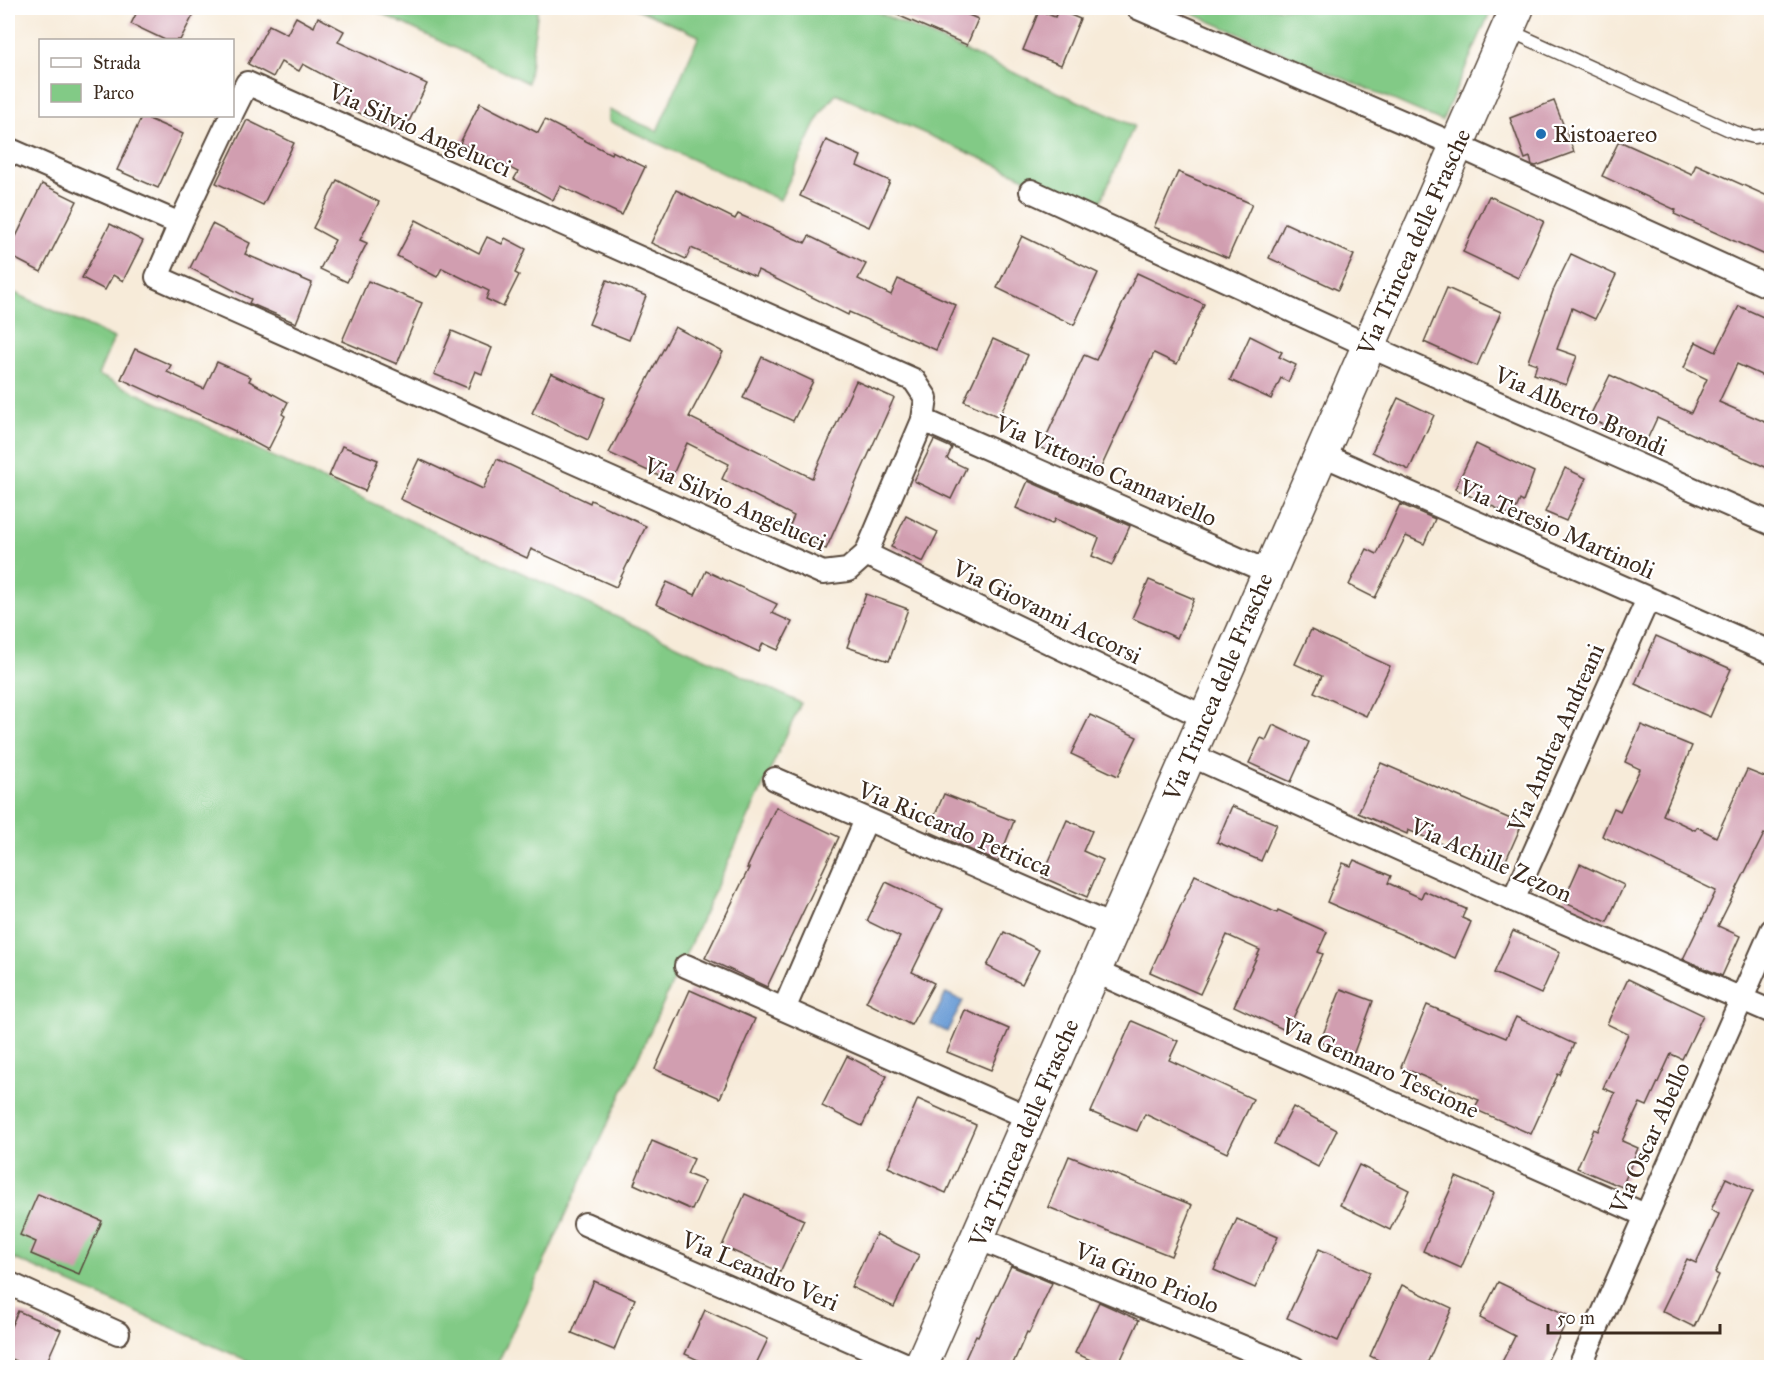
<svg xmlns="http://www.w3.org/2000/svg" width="1779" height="1375" font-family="'IM FELL Great Primer',serif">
	<rect width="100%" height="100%" fill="#fff"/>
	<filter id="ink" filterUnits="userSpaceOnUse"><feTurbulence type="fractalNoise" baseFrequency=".0167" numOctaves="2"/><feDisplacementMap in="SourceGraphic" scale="12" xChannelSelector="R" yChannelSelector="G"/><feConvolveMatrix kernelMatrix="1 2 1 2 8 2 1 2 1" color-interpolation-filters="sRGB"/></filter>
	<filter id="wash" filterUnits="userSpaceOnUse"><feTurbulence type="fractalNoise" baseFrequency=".008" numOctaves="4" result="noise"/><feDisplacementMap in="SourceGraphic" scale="24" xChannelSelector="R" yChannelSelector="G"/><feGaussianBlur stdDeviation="1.35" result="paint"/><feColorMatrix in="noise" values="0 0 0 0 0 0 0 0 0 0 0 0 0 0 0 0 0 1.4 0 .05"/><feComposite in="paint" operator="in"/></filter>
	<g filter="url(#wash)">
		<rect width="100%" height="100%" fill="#f7ebd9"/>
		<g fill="#82ca86" stroke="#5e7a52" stroke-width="1.5">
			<path d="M370,8h168l-10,75z"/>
			<path d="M635,8h233l266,118 -37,84 -261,-116 -15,19 -41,87 -171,-79v-11l48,21 42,-95z"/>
			<path d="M1179,8h313l-50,113z"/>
			<path d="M8,290l106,48 -16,37 703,328 -305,664h-234l-254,-111z"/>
		</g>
		<path fill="#6c9dd6" stroke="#54647a" stroke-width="1.5" d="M946,993l17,8 -16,31 -16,-8z"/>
		<g id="blocks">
			<g fill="#d19eb0">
				<path d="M139,8h58l-17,32h-15l-34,-16z"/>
				<path d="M881,8h71l26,11 -11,26z"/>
				<path d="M1058,10l22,9 -19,46 -38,-15 16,-39 16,6z"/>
				<path d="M296,17l18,10 4,-10 26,14 -6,11 89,42 -24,50 -69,-33 8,-16 -39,-21 -4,7 -18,-9 -8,15 -25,-13 21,-39 18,9z"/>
				<path d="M1554,101l20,51 -38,14 -4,-1 -2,-8 -5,2 -15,-41z"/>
				<path d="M480,103l58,30 7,-13 66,34 1,-3 33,16 -23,48 -62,-29 -7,14 -39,-21 4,-7 -58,-29z"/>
				<path d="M142,116l41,18 -25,54 -41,-18z"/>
				<path d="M247,120l47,23 -31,62 -47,-22z"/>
				<path d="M826,140l35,16 -4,10 33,15 -21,46 -69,-31z"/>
				<path d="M1619,141l73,33 4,-10 76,34v60l-98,-44 2,-4 -74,-34z"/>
				<path d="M1178,172l74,32 -24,54 -74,-31z"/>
				<path d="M337,180l42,22 -19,38 7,3 -20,39 -27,-13 15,-29 -22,-12z"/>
				<path d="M42,184l35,17 -36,71 -33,-17v-2z"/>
				<path d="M676,190l59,29 3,-5 67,29 4,-7 57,28 -8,15 33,16 7,-16 58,26 -20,45 -87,-38 -1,3 -90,-45 -3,6 -64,-28 -5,11 -35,-16z"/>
				<path d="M1489,196l55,25 -26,57 -55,-26z"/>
				<path d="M416,220l63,33 8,-16 15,7 3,-6 21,11 -11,24 4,2 -16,32 -17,-8 3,-8 -47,-23 -5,9 -40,-21z"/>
				<path d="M1285,223l69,32 -16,35 -69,-32z"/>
				<path d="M110,224l33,17 -20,40 -10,-6 -8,15 -23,-12z"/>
				<path d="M212,224l38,19 -5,11 67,29 -16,40 -47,-20 2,-4 -61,-31z"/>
				<path d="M1022,236l76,37 -24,52 -77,-37z"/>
				<path d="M1571,254l45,21 -21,44 -23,-11 -15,41 20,7 -11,29 -32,-11 3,-10 -9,-3 25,-70z"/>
				<path d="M1137,273l67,31 -27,60 -23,-11 -56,121 -57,-26 43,-93 12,5z"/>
				<path d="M607,280l39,16 -17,44 -40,-16z"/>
				<path d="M368,281l54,22 -25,61 -55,-23z"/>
				<path d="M1447,288l54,24 -24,54 -53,-24z"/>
				<path d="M1739,306l33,15v59l-35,-16 -18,38 53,23v45l-115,-52 -12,26 -56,-26 21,-43 81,38 16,-34 -23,-11 12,-26 20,10z"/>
				<path d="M675,327l48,25 -34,65 123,61 44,-97 38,17 -68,151 -39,-17 7,-16 -72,-37 7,-15 -42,-21 -17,38 -61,-28z"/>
				<path d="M452,331l40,17 -10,26 -7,-3 -7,17 -34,-14z"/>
				<path d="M1250,336l32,16 -3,5 17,8 -8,17 -7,-4 -10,21 -41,-19z"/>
				<path d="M993,339l35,16 -29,62 -35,-16z"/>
				<path d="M135,349l36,16 -4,7 37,17 13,-27 34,15 -2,4 39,21 -6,12 3,2 -17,34 -33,-18v-1l-114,-52z"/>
				<path d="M762,357l51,24 -20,40 -50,-23z"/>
				<path d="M551,373l54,25 -17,42 -56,-27z"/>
				<path d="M1398,398l36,17 -25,55 -37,-18z"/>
				<path d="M934,440l18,8 -5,11 19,9 -15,31 -37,-18z"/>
				<path d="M1476,444l58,28 -11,30 -3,-2 -7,16 -58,-27z"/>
				<path d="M342,446l36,14 -13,31 -36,-15z"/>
				<path d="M419,459l64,30 14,-30 93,44 1,-3 55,26 -30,61 -85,-38 -4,9 -127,-59z"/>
				<path d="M1565,468l21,10 -20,43 -21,-9z"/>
				<path d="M1028,481l102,45 -18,39 -20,-9 7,-18 -44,-19 -3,5 -36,-16z"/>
				<path d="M1400,504l35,15 -11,25 -18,-8 -31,62 -26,-13 18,-36 10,5z"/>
				<path d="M906,516l32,16 -15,30 -32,-15z"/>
				<path d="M706,571l71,33 -5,9 20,9 -14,28 -15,-7 -4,9 -103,-48 11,-22 28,13z"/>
				<path d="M1149,580l45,19 -17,39 -45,-20z"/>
				<path d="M866,594l42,15 -19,52 -42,-14z"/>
				<path d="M1311,630l79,36 -24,50 -52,-24 8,-16 -27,-12z"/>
				<path d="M1656,636l75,33 -21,48 -75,-33z"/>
				<path d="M1090,715l47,22 -19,39 -47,-22z"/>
				<path d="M1273,725l36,17 -18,40 -42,-19 12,-25 5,2z"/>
				<path d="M1641,725l51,21 -29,69 32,15 2,-3 19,10 31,-67 25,10v58l-8,-4 -46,92 22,10 -18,40 -39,-17 33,-68 -114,-55 12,-28 6,3 20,-42 -15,-7z"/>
				<path d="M1381,763l141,61 -20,45 -94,-39 -1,4 -49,-21z"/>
				<path d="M944,794l70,27 -16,41 -70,-31z"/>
				<path d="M1232,806l45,18 -16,37 -44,-19z"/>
				<path d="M776,807l63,30 -72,150 -62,-29 44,-90h-2z"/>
				<path d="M1067,820l25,11 -9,20 20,9 -16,37 -45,-20z"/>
				<path d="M1354,860l37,16 -3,7 33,15 3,-7 42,18 -4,9 9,4 -16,36 -128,-56 16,-39 8,3z"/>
				<path d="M1580,864l44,21 -17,37 -44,-20z"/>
				<path d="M1195,875l82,38 1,-3 49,22 -9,20 5,2 -36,77 -53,-25 26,-56 -33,-15 -27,59 -50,-22z"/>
				<path d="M886,882l57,27 -31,63 22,11 -23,42 -45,-23 34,-65 -33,-16z"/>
				<path d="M1513,931l47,21 -19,42 -47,-21z"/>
				<path d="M1004,932l35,18 -17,34 -35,-18z"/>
				<path d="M1628,979l75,36 -21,44 -11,-5 -24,52 -7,-3 -18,38 16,7 -16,39 -45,-19 17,-39 4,2 17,-38 -12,-5 25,-54 -21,-10z"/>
				<path d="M1341,989l32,12 -20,54 -33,-13z"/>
				<path d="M690,990l65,29 -35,79 -65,-29z"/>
				<path d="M1427,1005l79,33 10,-21 58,27 -14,31 -2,-1 -27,60 -57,-25 5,-9 -78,-33z"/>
				<path d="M965,1010l44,19 -18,41 -44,-18z"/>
				<path d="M1132,1021l46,20 -9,19 84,39 -26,54 -82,-39 -8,17 -46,-19z"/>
				<path d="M847,1056l40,20 -25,50 -40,-20z"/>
				<path d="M918,1099l58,26 -30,68 -58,-26z"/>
				<path d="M1293,1107l44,23 -19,37 -44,-23z"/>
				<path d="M652,1141l42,18 -7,15 18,7 -13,29 -58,-26z"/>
				<path d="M1069,1156l123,49 -21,51 -123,-49z"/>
				<path d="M1359,1165l50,25 -19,40 -50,-25z"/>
				<path d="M1456,1177l38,16 -33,75 -38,-17z"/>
				<path d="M1726,1178l27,13 -38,82 4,2 -25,52 -32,-16 25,-52 9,4 23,-49 -8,-4z"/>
				<path d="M38,1194l64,27 -23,53 -48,-20 5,-12 -16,-7z"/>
				<path d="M745,1194l59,26 -24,52 -58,-26z"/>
				<path d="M1237,1219l41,18 -23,51 -41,-18z"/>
				<path d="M876,1234l43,21 -25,52 -43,-20z"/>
				<path d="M1319,1249l51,23 -32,69 -51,-23z"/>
				<path d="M1011,1266l41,17 -23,50 -2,-1 -16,36h-50l15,-33 2,1z"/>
				<path d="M594,1281l41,18 -21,51 -42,-17z"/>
				<path d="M1498,1282l71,34 -25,52h-45l16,-32 -35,-18z"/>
				<path d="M1402,1285l50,23 -27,60h-31l-24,-12z"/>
				<path d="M1099,1302l40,18 -22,48h-9l-33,-15z"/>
				<path d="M705,1310l63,29 -14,29h-39l-30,-14z"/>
				<path d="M18,1311l43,19 -17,38h-14l-22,-11v-24z"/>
			</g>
		</g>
	</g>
	<g filter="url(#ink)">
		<use href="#blocks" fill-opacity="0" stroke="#57473a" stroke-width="1.5"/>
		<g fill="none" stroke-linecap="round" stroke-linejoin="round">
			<g stroke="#57473a" stroke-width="15">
				<path id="lane" d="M1508,30l226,102 20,5 18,-3"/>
			</g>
			<g stroke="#57473a" stroke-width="26">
				<g id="street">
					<path d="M1138,8l318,137 316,143"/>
					<path d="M231,116l-51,108 -23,53 666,296 25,-3 18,-16 57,-134 3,-22 -12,-18 -667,-297 -15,30"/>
					<path d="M8,149l172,75"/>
					<path d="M1031,191l338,155 403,178"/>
					<path d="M923,420l345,152"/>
					<path d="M1321,454l451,199"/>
					<path d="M866,554l340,164"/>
					<path d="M1190,755l323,145 259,112"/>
					<path d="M775,779l339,148"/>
					<path d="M1513,900l135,-301"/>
					<path d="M686,966l344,152"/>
					<path d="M1094,971l551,244"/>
					<path d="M784,1009l82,-189"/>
					<path d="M585,1224l329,144"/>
					<path d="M978,1238l316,130"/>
					<path d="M8,1283l110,50"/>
					<path d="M1579,1368l193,-438"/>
				</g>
			</g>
			<g stroke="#57473a" stroke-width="36">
				<path id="secondary" d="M920,1368l597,-1360"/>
			</g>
			<use href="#lane" stroke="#fff" stroke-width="12"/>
			<use href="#street" stroke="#fff" stroke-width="22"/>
			<use href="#secondary" stroke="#fff" stroke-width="33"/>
		</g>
	</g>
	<circle fill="#1f6fb2" stroke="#fff" stroke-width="2" cx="1541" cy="134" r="6"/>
	<g text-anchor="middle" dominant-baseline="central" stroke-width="4.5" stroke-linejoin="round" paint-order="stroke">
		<g font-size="24" fill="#3b2a1e" stroke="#fff">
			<text transform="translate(420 130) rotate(24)">Via Silvio Angelucci</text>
			<text transform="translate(1414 242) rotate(-66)">Via Trincea delle Frasche</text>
			<text transform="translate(1581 411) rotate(24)">Via Alberto Brondi</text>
			<text transform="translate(1106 471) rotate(24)">Via Vittorio Cannaviello</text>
			<text transform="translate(735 504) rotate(24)">Via Silvio Angelucci</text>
			<text transform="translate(1557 529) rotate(24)">Via Teresio Martinoli</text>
			<text transform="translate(1047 612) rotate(26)">Via Giovanni Accorsi</text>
			<text transform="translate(1218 687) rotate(-67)">Via Trincea delle Frasche</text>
			<text transform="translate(1556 738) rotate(-66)">Via Andrea Andreani</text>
			<text transform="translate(955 829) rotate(23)">Via Riccardo Petricca</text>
			<text transform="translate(1491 860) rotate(24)">Via Achille Zezon</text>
			<text transform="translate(1380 1068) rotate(24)">Via Gennaro Tescione</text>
			<text transform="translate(1024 1133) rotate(-67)">Via Trincea delle Frasche</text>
			<text transform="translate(1650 1138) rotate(-66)">Via Oscar Abello</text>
			<text transform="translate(760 1271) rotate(23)">Via Leandro Veri</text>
			<text transform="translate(1147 1278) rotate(22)">Via Gino Priolo</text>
		</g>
		<g font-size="24" fill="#3b2a1e" stroke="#fff" text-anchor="start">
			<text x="1553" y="134">Ristoaereo</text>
		</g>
	</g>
	<rect width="1779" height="1375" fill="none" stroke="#fff" stroke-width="30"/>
	<rect x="39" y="39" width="195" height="78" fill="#ffffff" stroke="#b1aaa5" stroke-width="1.5"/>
	<rect x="51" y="58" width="30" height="9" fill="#ffffff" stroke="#b1aaa5" stroke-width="1.5"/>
	<text x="93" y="69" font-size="18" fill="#3b2a1e">Strada</text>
	<rect x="51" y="84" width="30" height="18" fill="#82ca86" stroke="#b1aaa5" stroke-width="1.5"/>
	<text x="93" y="99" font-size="18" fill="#3b2a1e">Parco</text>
	<path d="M1548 1324v9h172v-9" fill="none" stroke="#3b2a1e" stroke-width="3"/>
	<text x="1557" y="1324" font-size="18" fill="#3b2a1e" stroke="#ffffff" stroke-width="4.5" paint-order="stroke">50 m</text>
</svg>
